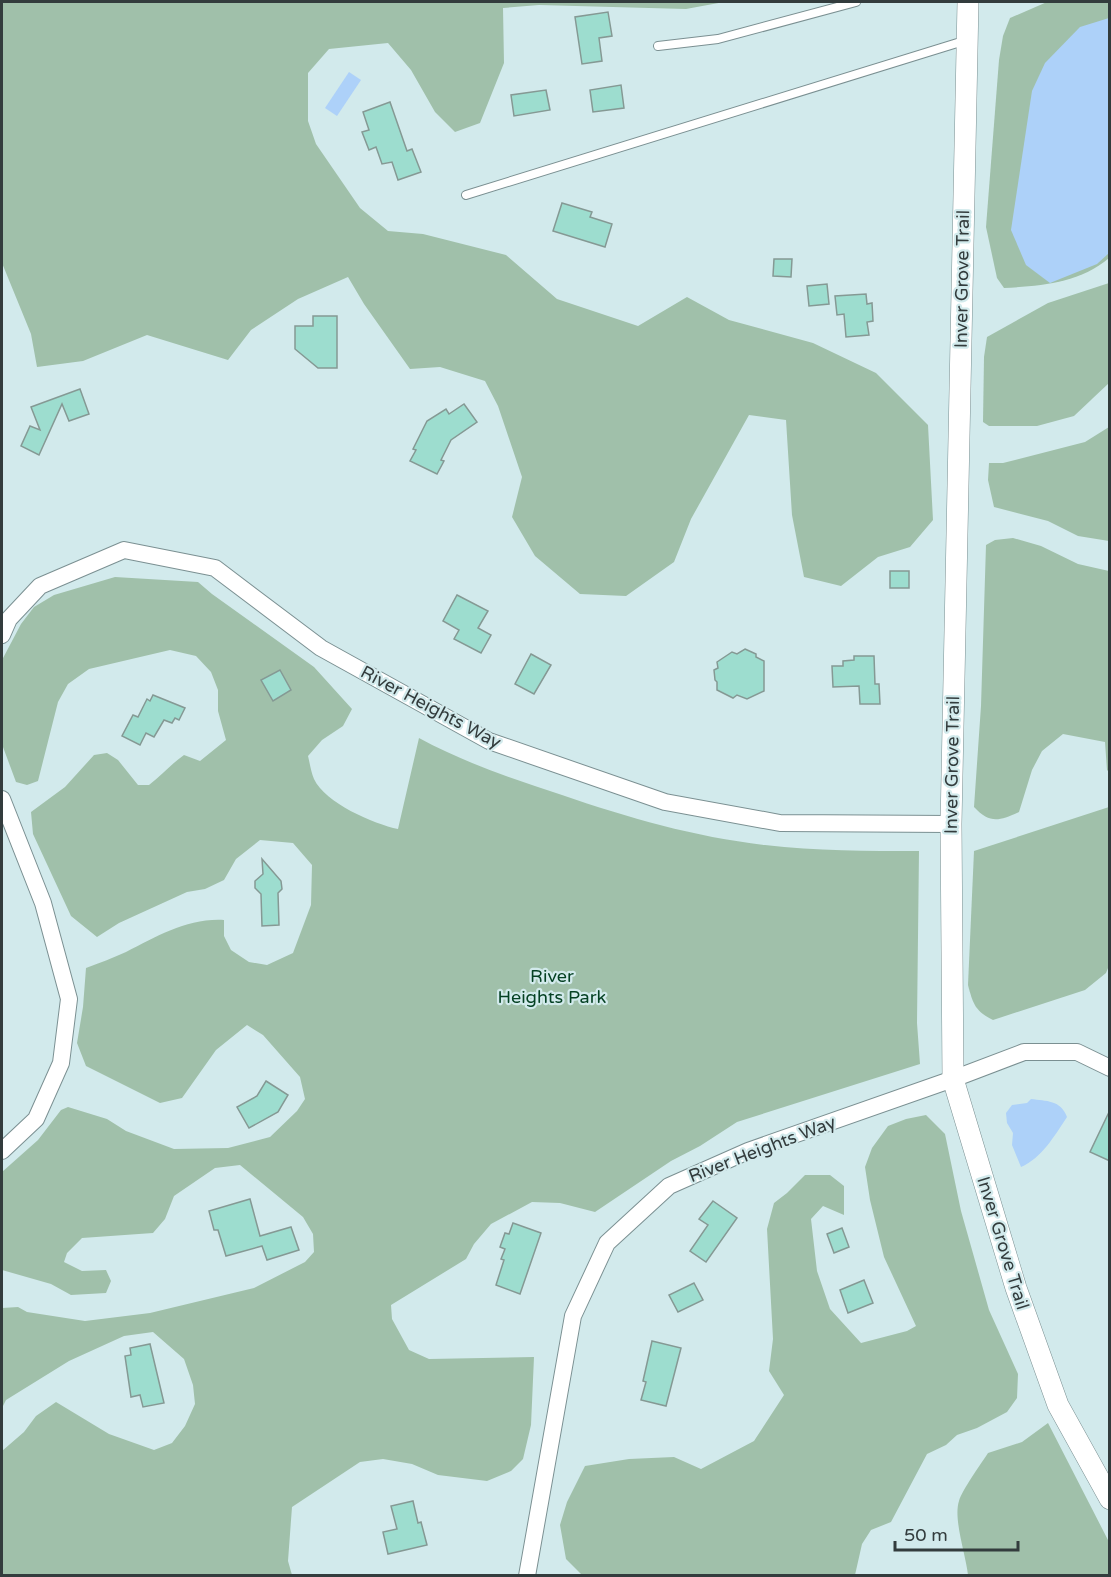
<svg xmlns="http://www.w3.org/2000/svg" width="1111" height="1577" font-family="'Varela Round',sans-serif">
	<rect width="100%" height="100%" fill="#d2eaec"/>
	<g fill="#a0c0aa">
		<path d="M2,2h722l-38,7 -147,-4 -36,3 1,55 -24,60 -25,9 -20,-20 -24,-42 -23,-27 -59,6 -21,24v48l8,23 44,64 28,23 35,3 83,21 51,44 81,27 49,-29 42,23 84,23 63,30 52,52 5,95 -23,27 -32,10 -37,29 -37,-9 -12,-62 -6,-95 -37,-5 -58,104 -17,43 -48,34 -46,-2 -45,-38 -23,-39 10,-40 -24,-71 -13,-25 -45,-14 -30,2 -46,-65 -16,-27 -50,22 -47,31 -23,30 -81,-25 -64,26 -46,6 -6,-33 -29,-71z"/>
		<path d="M1047,2h62v256c-29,25 -69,28 -105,30l-7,-10 -11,-51 13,-167 4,-24 7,-18z"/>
		<path d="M1109,283v100l-35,33 -37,10h-48l-6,-4 1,-65 3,-20 61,-34z"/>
		<path d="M1109,427v114l-31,-5 -30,-15 -54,-14 -6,-27 1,-17h14l82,-21z"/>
		<path d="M1013,538l28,8 37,18 31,7v201l-2,-2 -2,-28 -42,-8 -21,17 -10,19 -13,42c-20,9 -29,12 -45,-5l7,-101 5,-161 9,-5z"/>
		<path d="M115,577l83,5 14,12 102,73 38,42 -9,17 -21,14 -14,16c2,8 3,16 6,23 11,24 60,45 84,50l21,-91c46,25 94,41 143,57 67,23 133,42 203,50 51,6 103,6 154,6l-2,172 3,41 -183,58 -37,24 -29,15 -76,51 -35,-9 -28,-1 -41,22 -17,20 -8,15 -75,46 1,14 17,31 20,9 105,-2 -3,68 -8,34 -12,12 -24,10 -49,-6 -26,-11 -29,-5 -23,3 -68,45 -4,54 4,14h-290v-124l22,-19 12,-16 20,-14 53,32 45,16 18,-7 13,-17 10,-22 -2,-19 -9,-26 -31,-27 -29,4 -55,25 -63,39 -4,8v-100l16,-1 9,5 58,9 65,-8 104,-25 51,-26 9,-10 -1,-18 -10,-17 -63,-52 -25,3 -41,28 -9,23 -12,14 -71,5 -15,15 -3,9 18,9 24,-1 5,11 -5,12 -35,2 -20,-11 -49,-14v-98l36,-32 23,-30 7,-3 39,12 19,12 48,18 54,-1 42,-11 27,-26 8,-12 -5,-22 -37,-42 -16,-10 -31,25 -34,48 -22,5 -74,-37 -9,-23 6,-36 3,-39c13,-5 27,-10 40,-16 32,-16 61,-34 98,-32v16l7,14 18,12 18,3 26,-12 18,-48 1,-40 -19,-22 -33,-3 -24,19 -12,21 -19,9 -18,3 -68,31 -22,14 -26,-21 -38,-82 -2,-22 34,-25 29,-32 13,-2 11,7 20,25h11c13,-10 22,-21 35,-30l16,6 26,-21 -8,-29v-21l-7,-18 -15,-16 -26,-6 -81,19 -21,15 -10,18 -20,79 -11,4 -11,-3 -13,-35 -1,-87 19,-36 13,-17 20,-12z"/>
		<path d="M1109,807l1,156 -4,10 -21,17 -92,30c-18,-9 -20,-16 -25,-35l6,-134z"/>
		<path d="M926,1115l19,19 16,77 28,99 29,64 -1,24 -10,14 -30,16 -20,7 -11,10 -19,9 -36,68 -20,8 -9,14 -7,31h-273l-16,-16 -6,-34 7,-23 18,-36 44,-7 45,-2 27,12 53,-28 30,-46 -15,-24 4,-32 -6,-110 7,-26 13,-10 18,-18h25l14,11v29l-21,-9 -12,13 6,52 13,38 31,34 46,-12 9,-5 -32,-69 -14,-57 -5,-33 7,-19 16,-22 18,-7z"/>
		<path d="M1048,1423l61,119v33h-141c-2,-20 -15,-56 -9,-74 3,-11 22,-37 29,-48l34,-11z"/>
	</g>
	<g fill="#add1f9">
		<path d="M1109,18v235l-12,11 -47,19 -24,-18 -15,-35 21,-139 13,-28 35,-36z"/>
		<path d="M349,72l12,8 -24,36 -12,-8z"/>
		<path d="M1031,1099c15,2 30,1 36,18 -12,18 -25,41 -46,50l-9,-22 1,-12 -6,-10 -1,-10 6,-8 15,-2z"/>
	</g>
	<g fill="#9dddcf" stroke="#859994" stroke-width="1.5">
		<path d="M608,12l4,24 -13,2 3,23 -20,3 -7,-47z"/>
		<path d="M621,85l3,23 -31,4 -3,-22z"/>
		<path d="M546,90l4,20 -36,6 -3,-21z"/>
		<path d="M390,102l17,49 5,-2 9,23 -23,8 -6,-18 -10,2 -6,-17 -7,3 -7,-18 7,-2 -6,-18z"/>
		<path d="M562,203l30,9 -2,5 22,7 -7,23 -52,-16z"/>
		<path d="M774,259h18l-1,18 -18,-1z"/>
		<path d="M827,284l2,20 -20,2 -2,-20z"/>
		<path d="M866,294l1,10 5,-1 1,18 -6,1 2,13 -23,2 -2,-23 -7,1 -2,-19z"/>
		<path d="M313,316h24v52h-19l-23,-19v-23h18z"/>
		<path d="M80,389l9,25 -20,7 -7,-17 -23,51 -18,-9 9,-20 10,4 -9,-23z"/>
		<path d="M464,404l13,18 -26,18 -10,20 3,1 -7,13 -27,-13 6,-11 -3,-1 14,-28 19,-12 3,5z"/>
		<rect x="890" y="571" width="19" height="17"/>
		<path d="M457,595l31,16 -10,17 13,7 -10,18 -27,-14 5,-9 -16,-9z"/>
		<path d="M745,649l11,5v3l8,4v30l-17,8 -10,-4 -4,3 -16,-8v-8l-2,-2 -1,-10 4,-2 -1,-6 15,-10 5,2z"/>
		<path d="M531,654l20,11 -17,29 -19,-10z"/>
		<path d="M854,656h20l1,28h4l1,20h-20l-1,-18 -26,1 -1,-21h11v-5l11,-1z"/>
		<path d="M280,670l11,20 -18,11 -12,-21z"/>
		<path d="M153,695l32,13 -6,12 -4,-2 -3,5 -8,-3 -10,17 -8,-4 -6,12 -18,-9 11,-21 5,2 9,-18 3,2z"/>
		<path d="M262,859l19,22 1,8 -4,4 1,32 -17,1 -1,-32 -6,-6v-7l8,-7z"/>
		<path d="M266,1081l22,14 -10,17 -29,16 -12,-21 20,-11z"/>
		<path d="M1110,1110v51l-20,-9z"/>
		<path d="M250,1199l10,37 31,-9 8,23 -32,10 -5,-14 -36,10 -8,-26h-4l-5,-19z"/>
		<path d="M713,1201l24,17 -31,44 -16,-11 18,-26 -9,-6z"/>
		<path d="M513,1223l28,10 -21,61 -24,-9 8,-25 -3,-1 4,-10 -5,-2 5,-14 4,1z"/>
		<path d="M842,1228l7,19 -15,6 -7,-19z"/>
		<path d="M864,1280l9,23 -25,10 -8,-23z"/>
		<path d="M694,1283l9,17 -25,12 -9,-17z"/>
		<path d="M652,1341l29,7 -15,58 -25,-6 5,-18 -3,-1z"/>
		<path d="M150,1344l14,59 -21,4 -3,-12 -9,2 -6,-41 6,-1 -1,-7z"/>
		<path d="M413,1501l5,22 3,-1 6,23 -39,9 -5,-22 14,-3 -6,-23z"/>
	</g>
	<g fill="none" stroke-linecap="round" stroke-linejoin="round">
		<g stroke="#7b9092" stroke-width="10">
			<g id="service">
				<path d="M658,46l60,-7 138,-37"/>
				<path d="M466,195l501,-155"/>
			</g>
		</g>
		<g stroke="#7b9092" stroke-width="18">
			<g id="minor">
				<path d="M2,635l7,-16 31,-33 84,-36 91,18 106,80 168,93 176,61 115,21 171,1"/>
				<path d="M2,799l41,104 26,96 -8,64 -25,56 -34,32"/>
				<path d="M527,1576l46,-260 34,-73 62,-57 79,-35 205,-72 71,-27h53l33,16"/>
			</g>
		</g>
		<g stroke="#7b9092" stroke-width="22">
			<path id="tertiary" d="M968,2l-17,822 2,255 63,209 42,117 52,94"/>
		</g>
		<use href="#service" stroke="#fff" stroke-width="8"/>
		<use href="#minor" stroke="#fff" stroke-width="16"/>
		<use href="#tertiary" stroke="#fff" stroke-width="21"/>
	</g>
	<g text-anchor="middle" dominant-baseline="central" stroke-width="4.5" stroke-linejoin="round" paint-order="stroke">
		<g font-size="18" fill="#333c3d" stroke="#d2eaec">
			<text transform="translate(962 279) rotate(-89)">Inver Grove Trail</text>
			<text transform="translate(431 707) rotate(28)">River Heights Way</text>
			<text transform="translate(952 765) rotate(-89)">Inver Grove Trail</text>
			<text transform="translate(762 1149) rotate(-21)">River Heights Way</text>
			<text transform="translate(1003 1243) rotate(73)">Inver Grove Trail</text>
		</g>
		<g font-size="18" fill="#054123" stroke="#d2eaec">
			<text x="552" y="976">River<tspan x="552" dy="21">Heights Park</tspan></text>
		</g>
	</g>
	<rect width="1111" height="1577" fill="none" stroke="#333c3d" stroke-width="6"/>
	<path d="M895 1541v9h123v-9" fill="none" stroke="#333c3d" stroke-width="3"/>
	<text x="904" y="1541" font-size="18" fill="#333c3d" stroke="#d2eaec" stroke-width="4.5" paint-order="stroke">50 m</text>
</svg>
